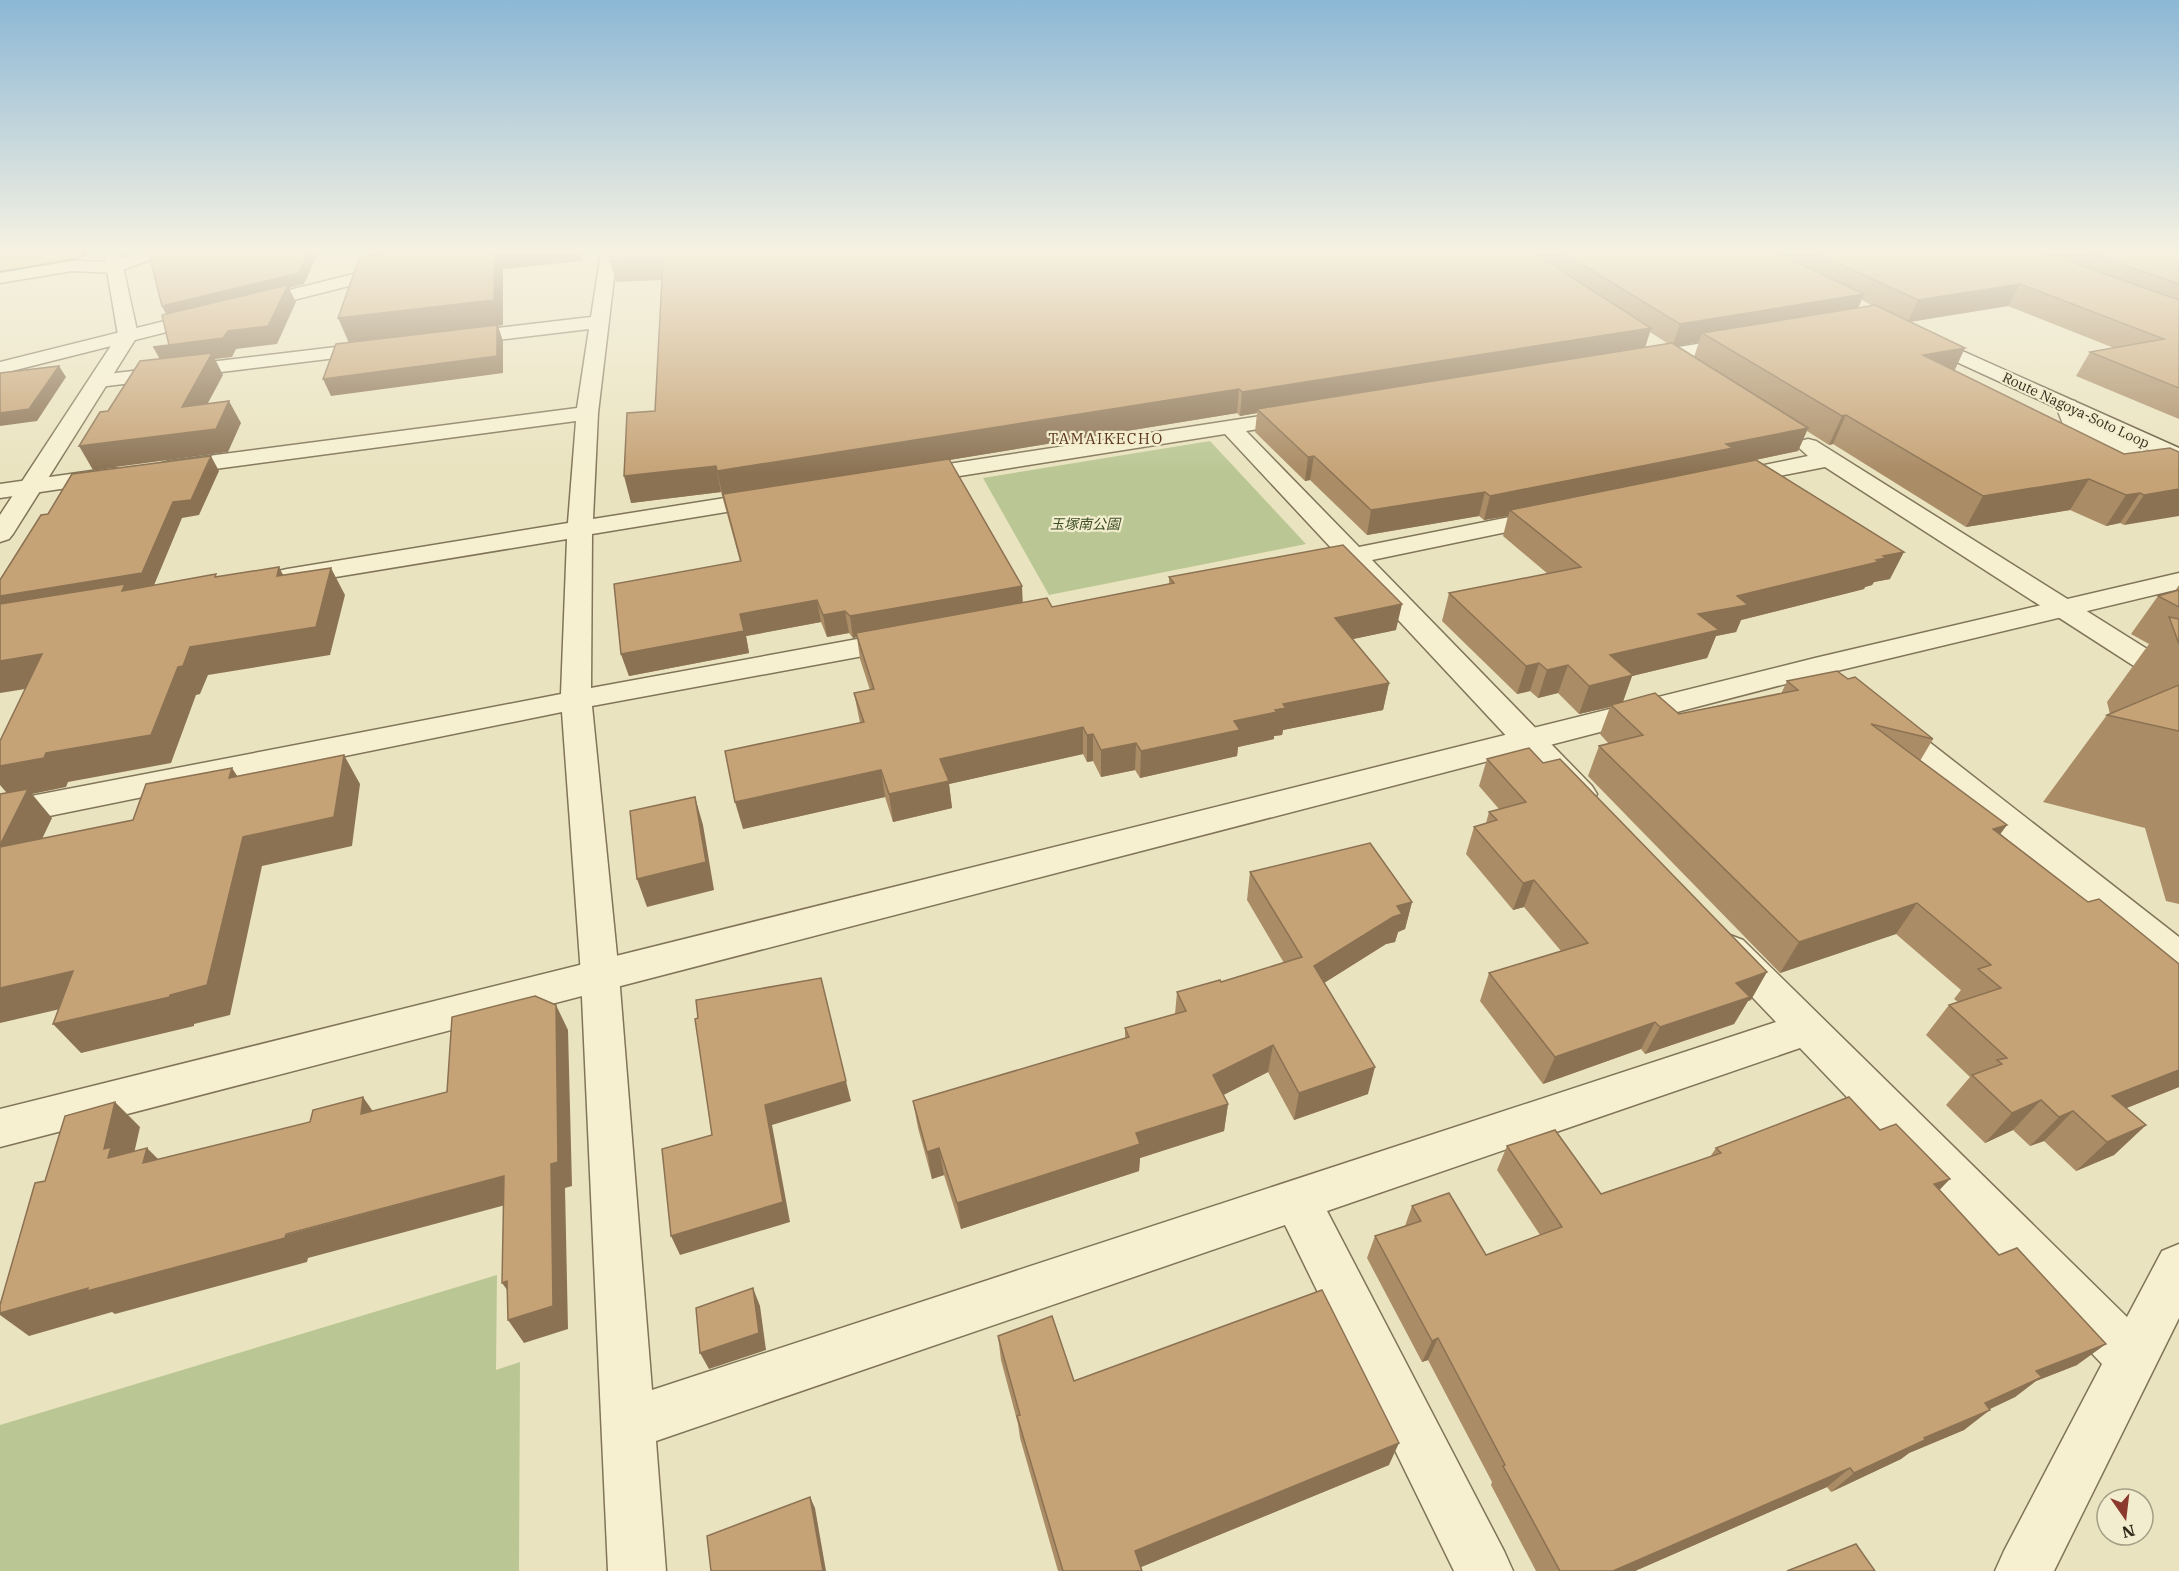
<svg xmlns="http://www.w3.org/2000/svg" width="2179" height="1571" font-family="'IBM Plex Serif','Noto Sans JP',serif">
	<rect width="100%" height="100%" fill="#eae3bf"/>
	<g fill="#bac794">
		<path d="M1210,441l96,103 -257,51 -66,-117z"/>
		<path d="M497,1275l-1,95 24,-8 -1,209h-519v-146z"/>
	</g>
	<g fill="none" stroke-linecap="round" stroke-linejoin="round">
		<g stroke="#817459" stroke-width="3">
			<g id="minor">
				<path d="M135,253h25l-2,4 -43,16 -43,-2 -72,12v-10l72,-12 40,1z"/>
				<path d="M438,253h28l-2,4 -464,117v-12z"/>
				<path d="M601,253h16l-19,160 -5,106 176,-28 9,2 3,5 -3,5 -9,2 -177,29 -1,154 310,-57 10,3 4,6 -4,6 -10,3 -309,57 27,269 33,415 1124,-368 -59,-62 -6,-10 6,-10 13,-5 13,5 384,377 35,-66 17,-7v74l-125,253h-59l9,-20 98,-187 -302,-316 -473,163 177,340 9,20h-59l-169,-346 -629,216 10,130h-58l-27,-596 -19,-263 -562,114v-24l561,-108 6,-155 -280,46 -9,-2 -4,-6 4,-6 9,-2 281,-46 8,-102 -406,54 -8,-2 -4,-5 4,-5 8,-2 407,-53 12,-79 -133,16 -7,-2 -3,-4 3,-4 7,-2 135,-16z"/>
				<path d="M1741,337l7,2 3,4 -3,4 -107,18 -7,-2 -3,-4 3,-4 7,-2z"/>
				<path d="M378,342l7,2 3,4 -3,4 -286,35 -7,-2 -3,-4 3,-4 7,-2z"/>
				<path d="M1300,410l8,1 3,5 -3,5 -62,10 113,116 191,-38 9,2 3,5 -3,5 -187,39 220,226 5,8 -5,8 -12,3 -12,-3 -221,-237 -38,8 -9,-2 -4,-6 4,-6 35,-7 -110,-118 -316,50 -8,-2 -4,-5 4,-5 8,-2z"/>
				<path d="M1808,439l8,2 363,228v22l-11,-3 -343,-221 -96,19 -8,-2 -4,-5 4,-5 87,-18 -11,-10 3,-5z"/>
				<path d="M113,468l8,2 4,5 -4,5 -121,18v-14z"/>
				<path d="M1890,717l11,3 278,217v36l-14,-4 -286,-235 -5,-7 5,-7z"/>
			</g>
		</g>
		<g stroke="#817459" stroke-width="3">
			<g id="tertiary">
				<path d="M104,253h16l18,82 -125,199 -4,5 -9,3v-27l118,-180z"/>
				<path d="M2067,400l8,1 7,17 97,47v16l-115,-54 -8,-21 3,-5z"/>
				<path d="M2179,573v16l-359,86 -1820,472v-38l1815,-451z"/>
			</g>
		</g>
		<g stroke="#63553c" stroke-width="3">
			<path id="secondary" d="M1920,332l259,116v16l-266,-122 -3,-4 3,-4z"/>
		</g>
		<g stroke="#4f422d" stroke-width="3">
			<path id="trunk" d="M48,253h37l-8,5 -77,13v-10z"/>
		</g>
		<g stroke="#4f422d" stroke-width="3">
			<path id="motorway" d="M7,253h40l-8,5 -39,6v-10z"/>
		</g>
		<use href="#minor" fill="#f6f0d1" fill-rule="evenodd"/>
		<use href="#tertiary" fill="#f6f0d1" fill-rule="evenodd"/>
		<use href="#secondary" fill="#f6f0d1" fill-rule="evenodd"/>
		<use href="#trunk" fill="#e0c676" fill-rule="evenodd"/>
		<use href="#motorway" fill="#d5af54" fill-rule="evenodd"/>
	</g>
	<g fill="#aa8c66" fill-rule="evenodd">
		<path d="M611,253h1568v166l-103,-43 14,-24 24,-4 -106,-42 -98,16 44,48 170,84 55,-2 -55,73 -4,-2 -14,3 -36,-16 -104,17 -133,-83 -4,1 -22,-14 -9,20 -42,9 134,119 -16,3 -2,3 -7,2 -1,2 -123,31 -5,12 -20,4 -9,22 -75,18 -9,26 56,12 102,-20 6,-13 61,-2 85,60 -13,22 80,73 88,68 91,62v123l-53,21 20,17 -32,30 -38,16 -32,-30 -14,5 -17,-16 -28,13 -39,-38 24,-28 -44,-42 23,-30 9,-3 -4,-3 7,-9 -65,-56 -116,39 -192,-197 11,-30 10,-2 -9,-10 10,-27 -31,7 -21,-21 -20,5 -8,-7 -13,3 -75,-73 7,-28 99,-19 -45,-38 5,-20 -24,4 -5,-4 -112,19 -57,-55 -5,1 -50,-49 2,-19 -17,3 -3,-3 -288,47 73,126v17l30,4 117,-23v-7l227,53 -44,9 37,44 -6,27 -100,20 -1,5 -8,1v3l-36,8 -1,9 -97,22 -5,-8 -34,7 -8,-16 -6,1 -4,-8 -134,30 3,24 -59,14 -8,-25 -142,32 117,-106 -6,-30 16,-3 -10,-31 -3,-22 -4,1 -4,-5 -22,4 -6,-15 -75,14 3,17 -120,23 -8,-22 119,-93 -19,-69 -90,11 24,-92 7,-131 -46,2 -6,-21zM1862,300l11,6 -15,2zM1650,332l17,11 -22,4zM1699,342l-5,15 -17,-11z"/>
		<path d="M2179,585v319l-13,-3 -21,-73 -102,-26 64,-87 3,-1 -3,-12 42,-58 -18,-10 27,-38 17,-5z"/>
		<path d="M1487,759l264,241 -3,1 -14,23 -89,30 -4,-5 -98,35 -63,-83 9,-28 72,-22 -37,-44 -11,3 -47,-56 8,-27 12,-4 3,-11 10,-3 -20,-23z"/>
		<path d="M1250,872l162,30 -7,27 -7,3 -3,10 -9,2 -62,39 44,111 -74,26 -26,-48 -45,23 5,9 -4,27 -84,27 -1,13 -178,58 -17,-54 -12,4 -14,-51 -5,-27 212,-62v-11l50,-14 2,-22 44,-10 63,-19 -37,-63z"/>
		<path d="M1507,1146l94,48 109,-37 6,-9 223,42 138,175 -41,16 -21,16 -25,12 -26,21 -55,23 -8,6 -70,33 -4,-5 -192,84h-99l-45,-86 1,-3 -64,-122 -6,2 -55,-104 8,-22 30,-10 7,-20 74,49 54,-20 -43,-65z"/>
		<path d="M998,1336l76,45 315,84 -248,102 1,4h-84l-38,-133 -2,-14 -17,-64z"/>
	</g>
	<g fill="#8b7253">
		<path d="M308,253h10l-14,31 -15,4 7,14 -19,42 -41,5 -4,8 -17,2 8,16 -29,54 -12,-22 -19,-42 -10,-18 70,-9 -55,-20 -6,-12z"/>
		<path d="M369,253h60l-55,14z"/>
		<path d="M495,253h85l2,8 -79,8v56l-5,1 5,15v32l-172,23 -8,-17 26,-36 -11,-25z"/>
		<path d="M2020,284l-12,22 -100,16 10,-22z"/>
		<path d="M1864,294l-10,22 -152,17 -3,9 -27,5 8,-23z"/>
		<path d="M1651,328l-7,23 -387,58v4l-17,3 2,-24z"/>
		<path d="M1965,348l-13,28 -29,-21z"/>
		<path d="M59,366l7,11 -29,44 -37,5v-13z"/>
		<path d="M1239,389l-2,24 -514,84 -6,-26z"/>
		<path d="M229,401l12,22 -13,29 -135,18 -14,-24z"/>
		<path d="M1846,415l-13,29 -4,1 13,-29z"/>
		<path d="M1808,428l-10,23 -288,59 -2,6 -24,4 6,-24 236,-52z"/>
		<path d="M211,456l8,15 -20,44 -17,3 -30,72 -152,24v-18l173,-94z"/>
		<path d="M1314,456l-4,24 -5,1 3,-24z"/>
		<path d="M716,466l5,26 -90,11 -7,-27z"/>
		<path d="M2089,479l-19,31 -104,17 17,-31z"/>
		<path d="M2179,489v27l-55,9 20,-30z"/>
		<path d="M1485,492l-6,24 -112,19 4,-25z"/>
		<path d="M2140,493l-20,30 -14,3 20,-31z"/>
		<path d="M1904,552l-14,27 -16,3 -2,3 -7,2 -1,2 -123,31 -5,12 -20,4 -9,22 -75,18 -10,28 -11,1 -1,2 -31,7 10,-28 21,-31 127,-59 139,-36 7,-4z"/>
		<path d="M279,567l14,27 -16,-18z"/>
		<path d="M331,568l14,27 -15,60 -122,20 -8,19 -4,1 -25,68 -103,19 -2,5 -34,7 20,24 -28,59 -24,-28v-4l11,-47 -11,-13v-19l46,-13 144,-106z"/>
		<path d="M1022,586l1,21 -167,26 1,4 -4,1 -3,-22z"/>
		<path d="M817,600l4,22 -75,14 3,17 -120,23 -8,-22 119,-40z"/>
		<path d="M1402,604l-6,26 -66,14 5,-26z"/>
		<path d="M845,611l4,22 -22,4 -4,-22z"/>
		<path d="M42,654l21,29 -63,10v-32z"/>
		<path d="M1539,663l-9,28 -13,3 9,-28z"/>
		<path d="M1568,665l-10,28 -20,5 9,-28z"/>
		<path d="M1389,683l-6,27 -100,20 -1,5 -8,1v3l-36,8 -1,9 -97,22 1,-27 93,-30 41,-11 8,-6z"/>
		<path d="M1083,727v27l-134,30 3,24 -59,14 -4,-28 51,-35z"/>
		<path d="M1093,734v27l-6,1v-27z"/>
		<path d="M1136,743l-1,27 -34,7v-27z"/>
		<path d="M344,755l16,29 -8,62 -90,20 -32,149 -36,9v2l-113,27 -28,-29 190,-187z"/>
		<path d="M232,768l19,29 -22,-19z"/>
		<path d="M881,770l4,27 -142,32 -8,-27z"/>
		<path d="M695,797l8,28 11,65 -67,17 -10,-28z"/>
		<path d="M2007,825l-22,30 8,-26z"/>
		<path d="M1534,880l-10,27 -11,3 10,-27z"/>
		<path d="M1412,902l-7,27 -7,3 -3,10 -9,2 -78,49 6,-27 83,-60z"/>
		<path d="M1917,903l-21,31 -116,39 19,-31z"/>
		<path d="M73,971l26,29 -99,23v-35z"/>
		<path d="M1767,972l-16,28 -3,1 -14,23 -89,30 15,-27 76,-44z"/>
		<path d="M556,1005l12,25 4,156 -7,2 3,141 -44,14 -16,-23 43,-156z"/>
		<path d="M1655,1022l-14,27 -98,35 12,-27z"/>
		<path d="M1273,1045l-5,27 -58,30 3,-27z"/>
		<path d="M1375,1067l-7,27 -74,26 5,-27z"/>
		<path d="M2179,1070v17l-92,37 25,-28z"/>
		<path d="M846,1081l5,20 -79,24 18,97 -110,33 -9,-19 94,-131z"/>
		<path d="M363,1097l18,26 -20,-9z"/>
		<path d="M2041,1100l-28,30 -28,13 27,-30z"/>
		<path d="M115,1102l25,25 -9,40 -23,-9 -4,-9z"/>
		<path d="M1228,1104l-4,27 -84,27 -1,13 -178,58 -4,-26 179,-70z"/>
		<path d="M2073,1111l-29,30 -14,5 29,-29z"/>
		<path d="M2146,1125l-32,30 -38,16 31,-29z"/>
		<path d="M147,1148l25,25 -29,-10z"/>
		<path d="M939,1148l5,27 -12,4 -5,-27z"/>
		<path d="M504,1176l16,25 -212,57 -1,4 -192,52 -3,-2 -83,24 -29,-21v-2l88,-25z"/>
		<path d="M1950,1179l-22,23 6,-18z"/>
		<path d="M507,1281l12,25 -17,-23z"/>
		<path d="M753,1288l7,18 6,44 -57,19 -9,-16z"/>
		<path d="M1438,1338l-10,22 -6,2 10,-21z"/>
		<path d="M2106,1344l-29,21 -41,16 -21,16 -38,18 13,-5 -26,20 -55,23 -8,6 -70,33 23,-19 70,-35 112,-67z"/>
		<path d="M1399,1443l-10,22 -255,105 1,-19z"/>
		<path d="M1850,1468l-23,19 -192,84h-22z"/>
		<path d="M810,1497l5,11 11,63h-3z"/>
	</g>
	<g fill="#c6a377" stroke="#8b7253" stroke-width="1.5">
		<path d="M152,253h156l-9,20 -137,33 -13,-52z"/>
		<path d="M386,253h109l-1,47 -156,18 21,-59z"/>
		<path d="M611,253h923l117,75 -409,64 -3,-3 -522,82 -1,-5 -92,10 3,-63 28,-2 8,-152 -53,2z"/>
		<path d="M1563,253h214l87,41 -184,30z"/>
		<path d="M1816,253h229l134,47v88l-89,-36 74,-13 -144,-55 -102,16z"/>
		<path d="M2090,253h89v31z"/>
		<path d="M288,285l-20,41 -40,5 -5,7 -70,9 16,-2 -7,-30z"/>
		<path d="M1875,305l90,43 -42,7 201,99 46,-6 9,4v37l-35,6 -4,-2 -14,2 -37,-16 -106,17 -137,-81 -4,1 -140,-83z"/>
		<path d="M497,325v31l-174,23 13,-35z"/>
		<path d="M1672,343l136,85 -82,16 7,4 -243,48 -5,-4 -114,18 -57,-54 -6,1 -51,-48z"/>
		<path d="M212,353l-30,54 47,-6 -13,28 -137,17 21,-34 8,-1 32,-50z"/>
		<path d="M59,366l-30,43 -29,4v-40z"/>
		<path d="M211,456l-20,44 -18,2 -31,71 -142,23v-16l41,-65 7,-1 24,-40z"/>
		<path d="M949,459l73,127 -172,30 -5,-5 -22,4 -6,-15 -77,14 4,17 -123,23 -7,-70 127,-23 -18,-67z"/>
		<path d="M1756,460l148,92 -21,4 3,2 -10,2 2,2 -141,34 11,9 -50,9 21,16 -109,25 23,20 -44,11 -21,-21 -21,5 -8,-7 -13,3 -77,-73 132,-26 -71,-57z"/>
		<path d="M1343,545l59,59 -67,14 54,65 -106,21 3,4 -11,2 2,2 -43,9 6,9 -99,21 -5,-8 -35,7 -8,-16 -6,1 -4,-8 -143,32 9,22 -60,13 -8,-24 -146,32 -10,-51 139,-29 -10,-29 20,-4 -18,-56 191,-35 5,9 122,-24 -5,-6z"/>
		<path d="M279,567l-2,9 54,-8 -15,59 -126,20 -7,19 -5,1 -27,68 -105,18 -2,5 -44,8v-25l42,-87 -42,7v-57l125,-20 -3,7 94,-17 -1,3z"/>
		<path d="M2179,590v17l-21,-11z"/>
		<path d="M2169,617l10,2v25z"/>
		<path d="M1837,671l11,8 7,-2 78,62 -62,-15 136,101 -14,4 95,73 11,-3 80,65v106l-67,26 34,29 -39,17 -34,-31 -14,6 -18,-17 -29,13 -40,-38 30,-11 -5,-4 10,-2 -58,-53 52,-17 -23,-19 13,-4 -74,-62 -118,39 -200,-196 44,-11 -32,-30 44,-12 24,21 119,-24 -11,-9z"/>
		<path d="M2179,685v46l-72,-16z"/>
		<path d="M1529,748l14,15 17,-4 207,213 -31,11 14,14 -90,30 -5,-5 -100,35 -66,-84 99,-30 -54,-63 -11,3 -49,-56 23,-7 -8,-8 37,-10 -39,-43z"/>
		<path d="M344,755l-10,62 -91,20 -36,148 -37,10v2l-117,27 20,-53 -73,17v-141l133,-27 13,-36 86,-16 -3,10z"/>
		<path d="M28,789l-28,56v-51z"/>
		<path d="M695,797l11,65 -69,17 -7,-68z"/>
		<path d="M1370,843l42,59 -15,4 5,8 -9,3 -79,49 61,101 -76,26 -26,-48 -60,30 15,29 -92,29 4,11 -183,59 -18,-55 -12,4 -14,-51 216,-64 -4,-9 61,-17 -9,-19 43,-12 1,2 81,-25 -52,-85z"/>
		<path d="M821,978l25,103 -81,24 18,97 -112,34 -9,-87 50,-14 -17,-116 3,-1 -2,-18z"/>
		<path d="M535,996l21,9 2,157 -7,2 2,142 -45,14 -1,-39 -5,2 2,-107 -218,58 -1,4 -198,53 1,-3 -88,25v-8l35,-122 10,-2 20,-65 50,-14 -11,47 7,-2 -3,11 39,-10 -4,15 167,-41 3,-12 50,-13 -2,17 86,-22 5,-75z"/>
		<path d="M1849,1097l31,33 16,-6 54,55 -16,5 65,71 18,-7 89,96 -70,27 6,6 -57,26 5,7 -66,28 1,2 -71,33 -4,-5 -237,103h-53l-57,-105 2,-1 -67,-127 -6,3 -57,-105 46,-15 -9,-15 37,-13 37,62 76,-28 -55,-81 48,-16 46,64 120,-41 -5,-5z"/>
		<path d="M753,1288l6,45 -59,20 -4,-45z"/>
		<path d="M1322,1290l77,153 -264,108 7,20h-79l-46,-155 3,-1 -22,-79 54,-20 22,65z"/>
		<path d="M810,1497l13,74h-112l-4,-35z"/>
		<path d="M1856,1544l19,27h-88z"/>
	</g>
	<linearGradient id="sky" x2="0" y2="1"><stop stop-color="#8cb7d5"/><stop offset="0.53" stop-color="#f6f2e2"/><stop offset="1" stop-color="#f6f2e2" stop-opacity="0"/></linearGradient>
	<rect width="2179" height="473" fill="url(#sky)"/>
	<g text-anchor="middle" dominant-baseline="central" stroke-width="4.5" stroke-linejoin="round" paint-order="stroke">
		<g font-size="14" fill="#322a1c" stroke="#f2edce">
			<text transform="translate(2076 410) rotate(25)">Route Nagoya-Soto Loop</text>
		</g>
		<g font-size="14" font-style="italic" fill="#3d4d24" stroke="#f2edce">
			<text x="1085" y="524">玉塚南公園</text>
		</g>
		<g font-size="15" letter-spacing="1.5" fill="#5b341f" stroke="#f2edce">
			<text x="1106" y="438">TAMAIKECHO</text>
		</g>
	</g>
	<g transform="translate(2125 1517) rotate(166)"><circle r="28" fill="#f2edce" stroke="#a59f87" stroke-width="1.5"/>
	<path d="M0-4.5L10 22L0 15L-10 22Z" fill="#8c3a2d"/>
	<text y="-9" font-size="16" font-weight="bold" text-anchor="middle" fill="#322a1c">N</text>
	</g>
</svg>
